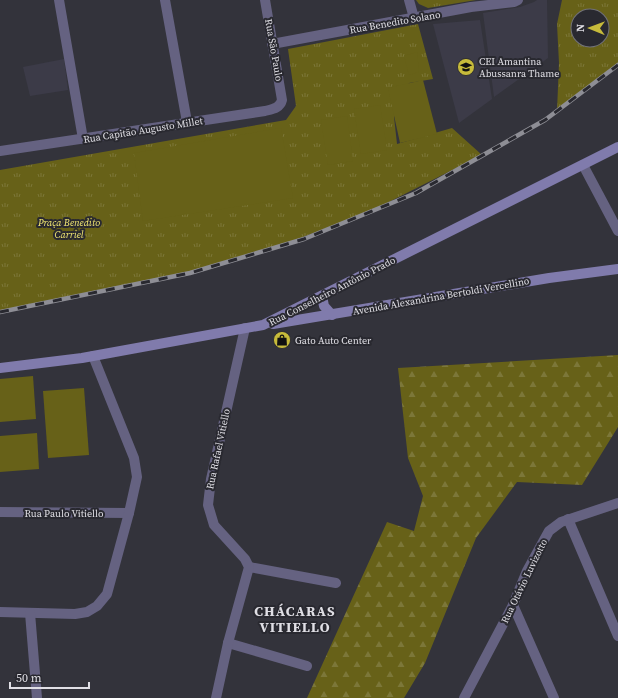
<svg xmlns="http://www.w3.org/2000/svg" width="618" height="698" font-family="'Source Serif 4',serif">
	<defs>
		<pattern id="forest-firs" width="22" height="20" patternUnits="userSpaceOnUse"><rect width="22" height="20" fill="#676118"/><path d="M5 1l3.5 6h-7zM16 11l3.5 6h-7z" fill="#7c7739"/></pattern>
		<pattern id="park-tufts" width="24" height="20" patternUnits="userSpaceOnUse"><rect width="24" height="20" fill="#676118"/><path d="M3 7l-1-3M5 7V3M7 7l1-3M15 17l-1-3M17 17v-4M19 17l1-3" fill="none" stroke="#7c7739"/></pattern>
	</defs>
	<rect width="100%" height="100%" fill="#33333b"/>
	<g fill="#3c3b48">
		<path d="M537,0h10l1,58 -54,39 -11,-84 37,-6 14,-5z"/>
		<path d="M480,20l12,79 -33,24 -26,-99z"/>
		<path d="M64,59l4,31 -38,6 -7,-29z"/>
	</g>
	<path fill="url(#forest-firs)" d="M618,355v72l-36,58 -65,-3 -41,56 -51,125 -21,35h-97l80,-176 27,9 9,-35 -15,-38 -10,-90z"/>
	<g fill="url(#park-tufts)" fill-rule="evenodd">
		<path d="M416,0h60l-48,8 -9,-4z"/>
		<path d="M562,0h56v65l-61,46 2,-48 -2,-39zM578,16h24v24h-24z"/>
		<path d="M418,24l15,55 -24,4 -15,34 3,27 55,-16 30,27 -113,57 -95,36 -98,28 -176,36v-142l286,-50 10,-14 -8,-57z"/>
	</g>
	<g fill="#676118">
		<path d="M417,52l2,20 -10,3 -5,-19z"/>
		<path d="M423,80l14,54 -37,9 -12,-55z"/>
		<path d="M380,105l7,45 -26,4 -7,-45z"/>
		<path d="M347,116l6,45 -25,4 -7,-45z"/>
		<path d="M281,128l12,70 -150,23 -9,-68z"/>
		<path d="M33,376l3,43 -36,3v-43z"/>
		<path d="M84,388l5,67 -41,3 -5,-67z"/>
		<path d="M37,433l2,36 -39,3v-36z"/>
	</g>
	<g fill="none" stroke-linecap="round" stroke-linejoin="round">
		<g stroke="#656281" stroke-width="10">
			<path d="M59,0l24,139"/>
			<path d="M165,0l22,122"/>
			<path d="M409,0l5,18"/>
			<path d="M272,44l199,-37 43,-5 4,-2"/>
			<path d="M0,151l265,-40c8,-2 15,-3 17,-11l-17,-100"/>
			<path d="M583,165l35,66"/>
			<path d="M0,512l129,1"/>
			<path d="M568,519l50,117"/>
			<path d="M249,567l87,16"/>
			<path d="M513,605l41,93"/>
			<path d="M0,612l75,2 12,-2 10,-6 10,-12 22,-81 8,-36 -3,-19 -41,-102"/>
			<path d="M30,613l7,85"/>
			<path d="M228,643l79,23"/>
			<path d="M216,698l12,-55 21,-76 -4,-8 -31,-34 -6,-20 3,-26 34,-151"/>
			<path d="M464,698l49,-93 14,-34 22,-40 12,-9 57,-19"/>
		</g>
		<g stroke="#807bac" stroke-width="10">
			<path d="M322,296l2,10 8,9"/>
			<path d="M273,324l276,-46 69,-9"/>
			<path d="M0,368l82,-10 181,-33 355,-178"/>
		</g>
		<g stroke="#8e8e95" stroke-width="4.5">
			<path id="rail" d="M0,312l190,-39 114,-34 112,-46 129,-73 73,-55"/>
		</g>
		<use href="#rail" stroke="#292930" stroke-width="3" stroke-dasharray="9" stroke-linecap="butt"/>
	</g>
	<defs>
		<g id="school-disc" transform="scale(0.9)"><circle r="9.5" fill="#c7bb3b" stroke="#292930"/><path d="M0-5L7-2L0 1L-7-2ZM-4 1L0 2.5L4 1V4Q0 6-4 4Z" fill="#111"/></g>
		<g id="shop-disc" transform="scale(0.9)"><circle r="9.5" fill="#c7bb3b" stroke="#292930"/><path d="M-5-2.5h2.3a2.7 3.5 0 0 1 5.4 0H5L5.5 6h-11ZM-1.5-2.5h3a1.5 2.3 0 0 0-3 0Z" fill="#111"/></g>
	</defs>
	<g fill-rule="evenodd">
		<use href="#school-disc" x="466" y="67"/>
		<use href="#shop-disc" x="282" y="340"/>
	</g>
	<g text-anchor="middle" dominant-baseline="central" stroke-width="4" stroke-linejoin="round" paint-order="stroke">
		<g font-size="10" fill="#e0dfe5" stroke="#292930">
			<text transform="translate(395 22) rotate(-10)">Rua Benedito Solano</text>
			<text transform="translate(274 50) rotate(80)">Rua São Paulo</text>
			<text transform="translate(143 130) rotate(-9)">Rua Capitão Augusto Millet</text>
			<text transform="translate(332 291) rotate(-27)">Rua Conselheiro Antônio Prado</text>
			<text transform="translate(441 296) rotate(-10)">Avenida Alexandrina Bertoldi Vercellino</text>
			<text transform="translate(218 449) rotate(-78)">Rua Rafael Vitiello</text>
			<text x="64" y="513">Rua Paulo Vitiello</text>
			<text transform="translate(524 581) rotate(-64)">Rua Otávio Luvizotto</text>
		</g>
		<g font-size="10" fill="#e0dfe5" stroke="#292930" text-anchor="start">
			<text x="479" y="61">CEI Amantina<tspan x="479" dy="12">Abussanra Thame</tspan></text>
			<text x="295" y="340">Gato Auto Center</text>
		</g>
		<g font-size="10" font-style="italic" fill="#f3e872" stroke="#292930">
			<text x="69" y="222">Praça Benedito<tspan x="69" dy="12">Carriel</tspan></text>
		</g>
		<g font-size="14" font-weight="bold" letter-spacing="1" fill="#e0dfe5" stroke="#292930">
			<text x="295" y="611">CHÁCARAS<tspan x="295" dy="16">VITIELLO</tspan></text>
		</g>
	</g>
	<g transform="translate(590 28) rotate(271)"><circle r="19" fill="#292930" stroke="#727278"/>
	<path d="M0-3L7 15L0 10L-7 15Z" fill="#c7bb3b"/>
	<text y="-6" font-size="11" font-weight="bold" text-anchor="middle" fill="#e0dfe5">N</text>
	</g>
	<path d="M10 682v6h79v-6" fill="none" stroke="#e0dfe5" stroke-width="2"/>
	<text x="16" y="682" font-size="12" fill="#e0dfe5" stroke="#292930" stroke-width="3" paint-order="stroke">50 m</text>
</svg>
